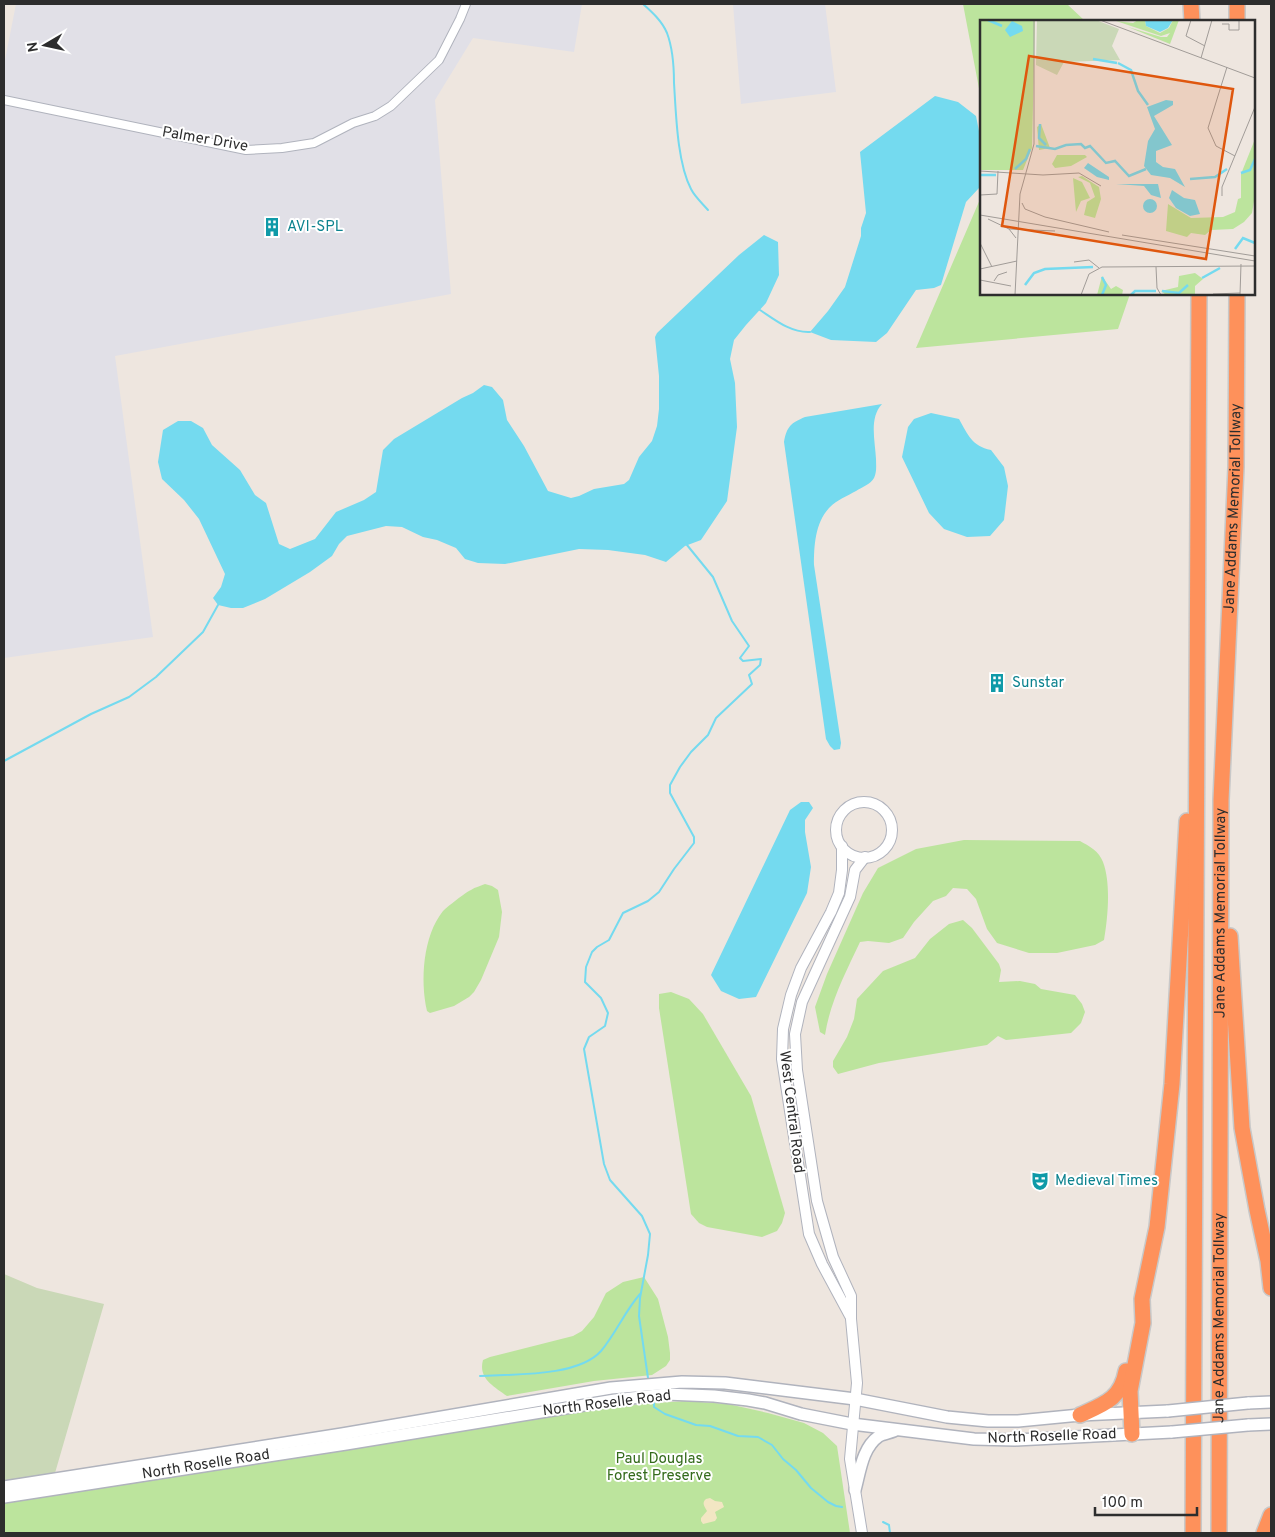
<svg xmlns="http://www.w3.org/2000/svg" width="1275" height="1537" font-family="Overpass,sans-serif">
	<rect width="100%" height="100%" fill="#eee6df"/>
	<g fill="#e1e0e7">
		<path d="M16,4h566l-8,48 -101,-14 -38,62 16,194 -336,62 38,281 -149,21v-593z"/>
		<path d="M733,4h92l11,88 -95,12z"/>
	</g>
	<g fill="#bce49d">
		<path d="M963,4h104l18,17h-104v78z"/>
		<path d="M981,197v97h149l-12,35 -202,19z"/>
		<path d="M964,840l116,1c9,5 19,10 23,21 8,21 5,55 1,78l-9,5 -38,8h-28l-32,-10 -10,-14 -11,-30 -9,-10 -14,-1 -7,8 -13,5 -19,21 -11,16 -14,5 -21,-2 -8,1c-14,30 -30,60 -35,93l-5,-3 -5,-25 12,-33 36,-81 15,-25 38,-19z"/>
		<path d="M485,884l7,2 6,4 4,22 -3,25 -18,43 -7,12 -5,5 -15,9 -24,7 -3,-2c-7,-31 -4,-75 16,-100 4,-4 23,-19 28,-21 4,-3 10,-4 14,-6z"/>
		<path d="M963,920l9,8 27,36 2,6 -2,12 21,-1 15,3 6,5 34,6 7,9 3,8 -4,11 -10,10 -65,7 -8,-4 -11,9 -108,18 -41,11 -5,-7v-6l14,-24 7,-18 3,-20 26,-28 32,-13 15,-19 19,-15z"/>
		<path d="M671,992l18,7 14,15 48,82 34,117 -3,10 -5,8 -15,6 -55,-10 -8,-4 -8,-9 -32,-206v-14z"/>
		<path d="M644,1277l14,22 10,38 2,16v7l-4,6 -14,9 -58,6 -87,15c-14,-10 -29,-18 -24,-36l7,-3 83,-21 9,-5 12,-14 12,-24 17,-11z"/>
		<path d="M685,1401l43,3 40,9 36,10 19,10 14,13 13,87h-846v-46l344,-39 223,-35 72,-9z"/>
	</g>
	<path fill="#f2e6c3" d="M710,1498l5,3 7,1 2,5 -9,5 2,6 -2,3 -12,3 -2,-3v-3l6,-7c-2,-4 -6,-8 -1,-12z"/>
	<path fill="#cad8b7" d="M4,1274l33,14 67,16 -49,169 -51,8z"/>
	<g fill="#74daef">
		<path d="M935,96l23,6 18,14 5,25v39l-2,8 -13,14 -25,83 -7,3 -18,2 -29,43 -11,9 -45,-2 -21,-8 18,-21 17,-24 16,-51v-8l5,-15 -6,-61z"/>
		<path d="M764,235l14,7 1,33 -13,28 -20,22 -12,15 -4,19 5,24 2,44 -10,74 -26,39 -16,6 -19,16 -21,-7 -37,-5 -29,-1 -74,15 -27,-1 -13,-4 -9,-11 -19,-8 -14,-3 -21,-10 -16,-1 -39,10 -8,8 -7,12 -22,16 -45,27 -22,9h-12l-13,-3 -5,-7 8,-11 4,-13 -26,-55 -15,-19 -22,-21 -4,-17 5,-32 15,-9h13l12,7 9,17 28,25 15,25 11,8 13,41 11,5 25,-10 21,-27 28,-12 12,-8 7,-42 11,-11 68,-41 11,-5 11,-8 8,2 11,13 4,20 17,26 24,45 23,7 8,-2 15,-7 30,-5 5,-4 10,-23 13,-16 5,-15 2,-17v-33l-4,-39 2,-4 82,-78z"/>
		<path d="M882,404c-13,14 -7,36 -6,55 0,6 1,13 -2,19 -3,6 -12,9 -18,13 -9,5 -19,9 -26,16 -15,15 -16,39 -16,58l27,178 -1,6 -6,1 -4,-4 -4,-7 -42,-297c3,-16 7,-19 21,-25z"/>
		<path d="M931,413l28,6c9,16 13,27 32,31l13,17 4,19 -4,34 -14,16 -23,1 -23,-8 -15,-16 -27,-56 6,-30 6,-8z"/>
		<path d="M801,802h8l4,6 -8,12v12l6,35 -4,26 -51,104 -17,2 -18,-8 -10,-16 79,-165z"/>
	</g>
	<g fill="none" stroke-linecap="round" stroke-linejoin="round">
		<g stroke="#74daef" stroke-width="2">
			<path d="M643,4c9,8 19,17 24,29 6,16 7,34 7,50 2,30 3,79 17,106 4,8 11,14 17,21"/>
			<path d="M760,310c15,10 31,23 50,22"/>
			<path d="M4,761l87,-47 38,-17 27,-20 47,-45 15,-27"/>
			<path d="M480,1376c33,-2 98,1 121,-25 15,-18 24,-40 39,-57"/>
			<path d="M648,1378l-9,-62 1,-18 8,-43 2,-21 -8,-18 -32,-36 -6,-16 -20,-115 5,-12 16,-11 3,-13 -7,-15 -16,-16 1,-15 6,-15 5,-5 12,-7 14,-27 25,-12 11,-9 15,-23 20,-26v-6l-24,-44v-8l10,-18 11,-15 17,-17 8,-17 36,-34 -3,-9 11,-10 1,-6 -18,2 -3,-3 9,-12 -17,-25 -19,-44 -26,-32"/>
			<path d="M654,1402v5l11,7 31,11 14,1 28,10 20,1 14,8 11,14 13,11 15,18 17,14 8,4 6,1"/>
			<path d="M883,1522l6,3 1,8"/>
		</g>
		<g stroke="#b0b3bd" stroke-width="10">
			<path id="minor" d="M4,100l242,50 36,-2 32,-5 39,-20 22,-7 16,-10 48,-46 21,-41 6,-15"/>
		</g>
		<g stroke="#b0b3bd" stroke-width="12">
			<g id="tertiary">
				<circle cx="864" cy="830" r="28"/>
				<path d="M842,846v24l-3,23 -8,19 -30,56 -10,27 -8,34 -1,30 27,175 13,30 28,52"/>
				<path d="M862,1533l-12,-74 7,-76 -6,-64v-23l-18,-39 -16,-56 -20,-131 -2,-36 7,-32 48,-105 5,-27 10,-13"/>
			</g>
		</g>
		<g stroke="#b0b3bd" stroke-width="14">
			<g id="secondary">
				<path d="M1248,1403l23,-1"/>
				<path d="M1248,1425l23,-1"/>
				<path d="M4,1487l338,-53 269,-46 71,-6 43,1 130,16 92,18 41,4h30l62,-6 88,-4"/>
				<path d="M855,1490c5,-18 7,-42 24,-54 4,-2 10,-3 15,-5"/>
				<path d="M4,1497l342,-53 269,-44 51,-6 48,2 34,4 17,3 36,11 51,10 122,15 41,1 157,-8"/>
			</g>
		</g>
		<g stroke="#c8c8c8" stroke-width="18">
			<g id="motorway">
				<path d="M1191,4l1,17"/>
				<path d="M1237,4v17"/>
				<path d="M1230,936l12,192 15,82 11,51 3,27"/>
				<path d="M1080,1415c24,-11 41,-16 46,-44"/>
				<path d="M1132,1434l-2,-43 13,-68 -1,-24 15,-72 15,-143 15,-263"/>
				<path d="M1193,1533l6,-1239"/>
				<path id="s1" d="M1219,1533l2,-733 15,-333 1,-173"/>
				<path d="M1264,1533l7,-18"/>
			</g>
		</g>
		<use href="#minor" stroke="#fff" stroke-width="8"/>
		<use href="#tertiary" stroke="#fff" stroke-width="10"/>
		<use href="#secondary" stroke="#fff" stroke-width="11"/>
		<use href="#motorway" stroke="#fe915b" stroke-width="15"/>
		<g stroke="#b0b3bd" stroke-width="14" stroke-linecap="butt">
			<g id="secondary-bridge">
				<path d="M1168,1411l80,-8"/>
				<path d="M1172,1432l76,-7"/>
			</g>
		</g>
		<use href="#secondary-bridge" stroke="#fff" stroke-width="11"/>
	</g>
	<defs>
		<g id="building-bare" transform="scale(1.5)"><path d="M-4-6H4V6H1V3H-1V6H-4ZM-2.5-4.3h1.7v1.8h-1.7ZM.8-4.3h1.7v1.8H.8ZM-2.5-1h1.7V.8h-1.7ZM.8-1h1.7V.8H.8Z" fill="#0f9aa8" stroke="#fff" stroke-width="2.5" paint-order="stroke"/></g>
		<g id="theatre-bare" transform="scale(1.5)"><path d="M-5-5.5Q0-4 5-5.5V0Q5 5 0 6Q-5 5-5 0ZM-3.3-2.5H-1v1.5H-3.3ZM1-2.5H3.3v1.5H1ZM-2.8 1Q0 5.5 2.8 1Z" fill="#0f9aa8" stroke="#fff" stroke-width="2.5" paint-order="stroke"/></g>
	</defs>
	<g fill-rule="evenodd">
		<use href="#building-bare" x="272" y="227"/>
		<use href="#building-bare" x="997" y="683"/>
		<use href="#theatre-bare" x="1040" y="1181"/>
	</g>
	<g text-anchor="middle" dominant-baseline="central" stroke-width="4" stroke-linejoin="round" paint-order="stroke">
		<g font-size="15" fill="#2d2d2d" stroke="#fff">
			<text transform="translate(205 140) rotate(10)">Palmer Drive</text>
			<text stroke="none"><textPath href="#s1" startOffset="1025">Jane Addams Memorial Tollway</textPath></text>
			<text stroke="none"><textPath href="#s1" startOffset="620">Jane Addams Memorial Tollway</textPath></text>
			<text transform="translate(791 1112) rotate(83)">West Central Road</text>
			<text stroke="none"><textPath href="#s1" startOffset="215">Jane Addams Memorial Tollway</textPath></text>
			<text transform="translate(607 1404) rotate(-7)">North Roselle Road</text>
			<text transform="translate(1052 1437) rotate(-2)">North Roselle Road</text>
			<text transform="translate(206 1465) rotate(-9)">North Roselle Road</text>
		</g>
		<g font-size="15" fill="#0d838f" stroke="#fff" text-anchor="start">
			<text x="287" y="227">AVI-SPL</text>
			<text x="1012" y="683">Sunstar</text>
			<text x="1055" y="1181">Medieval Times</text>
		</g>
		<g font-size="15" fill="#346b1b" stroke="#fff">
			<text x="659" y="1459">Paul Douglas<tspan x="659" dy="17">Forest Preserve</tspan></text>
		</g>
	</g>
	<g transform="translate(980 20)">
		<rect width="275" height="275" fill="#eee6df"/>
		<path d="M0,0h55l-3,128 -9,22h-43zM158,0h7l1,6 14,7 9,-5 4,-8h6l-9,24 -42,-17 33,10h6l3,-4 -9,3 -45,-15 17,2zM61,104l9,24 -11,2 -2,-23zM275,119l-1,62 -2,12 -8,9 -11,7 -22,1 -6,5 -14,-2 -4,4 -21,-6 2,-27 23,14 32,-1 12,-5 3,-13 3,-1v-24zM77,135h28l2,2 -16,9 -16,2 -3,-4zM102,156l17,11 2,12 -6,19 -11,-3 3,-13 8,-5 -5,-14 -12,-6zM93,158l9,4 8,16 -9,3 -5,11zM215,253l8,6 -8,7v9h-29l-5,-4 17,-4 1,-11zM122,256l9,13 5,-3 7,4 -1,5h-25z" fill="#bce49d"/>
		<path d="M57,0h59l23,9 -7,17 8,14 -56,2 -7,13 -21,-10z" fill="#cad8b7"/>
		<path d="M165,0h28l-5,8 -8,4 -14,-6zM32,1l10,5 1,5 -13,6 -5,-7zM186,80l7,1v4l-19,11 18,29 -16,6v11l7,5 12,2 10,18 -15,-9 -19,-3 -7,-9 4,-25 7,-12 -8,-22zM108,143l21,14v3l-12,-3 -13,-9zM136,164h42l3,14 -10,-3 -7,-9zM192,170l12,8 11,2 5,14 -10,2 -14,-8 -7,-10zM163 186a7 7 0 1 1 14 0a7 7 0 1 1-14 0Z" fill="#74daef"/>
		<path fill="none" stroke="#74daef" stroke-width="2.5" d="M8,0l14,6M113,39l24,4M138,43l13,7 7,21 10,14M60,104l-1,14 7,7M56,126l19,3 11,-4 15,-1 4,4 5,-2 16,17 9,-2 14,15 17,-7M35,149l11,-10 4,-10M261,153l9,-3 5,-11M0,155h16M210,159l25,-2 12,-8M255,229l8,-11 12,5M122,257l4,8 -4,10M222,258l18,-10M45,265l9,-12 11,-4 48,-2M182,271l17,2 9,-8M151,275l4,-4h21"/>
		<path fill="none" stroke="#a19c98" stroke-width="1" d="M120,0l155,58M211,0l-5,16 19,10M242,4h7v6h10v-10M221,38l11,-38M247,47l-19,61 8,18 19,10M0,151l63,4 36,-2 22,13M0,175l17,-1 1,-23M242,176v-9l33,-80M42,183l3,6 20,8 64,15M0,195l275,46M8,199l21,10 7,9M29,209l46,2M142,215l133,21M0,223l12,24M94,242l15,-2 10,8M176,247l1,21 4,7M0,249l37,-8M0,260l31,6M14,261l4,-6 9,-3M233,274l27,-1M35,275l5,-101 14,-50v-124M101,275l8,-21 13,-7 153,-1M260,275l1,-31"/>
		<path fill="#df570e" fill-opacity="0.15" stroke="#df570e" stroke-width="2.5" d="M49,36l204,33 -27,170 -204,-33z"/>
		<rect width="275" height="275" fill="none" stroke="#2d2d2d" stroke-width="2.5"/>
	</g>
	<rect width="1275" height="1537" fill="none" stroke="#2d2d2d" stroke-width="10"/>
	<g transform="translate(45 45) rotate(261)" stroke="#ffffff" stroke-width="4" paint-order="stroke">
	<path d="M0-4L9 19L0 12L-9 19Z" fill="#2d2d2d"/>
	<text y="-8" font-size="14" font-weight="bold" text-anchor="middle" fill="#2d2d2d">N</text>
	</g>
	<path d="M1095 1507v8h102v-8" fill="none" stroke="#2d2d2d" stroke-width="2.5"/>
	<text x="1102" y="1507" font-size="15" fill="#2d2d2d" stroke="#ffffff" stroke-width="4" paint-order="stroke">100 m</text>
</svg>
